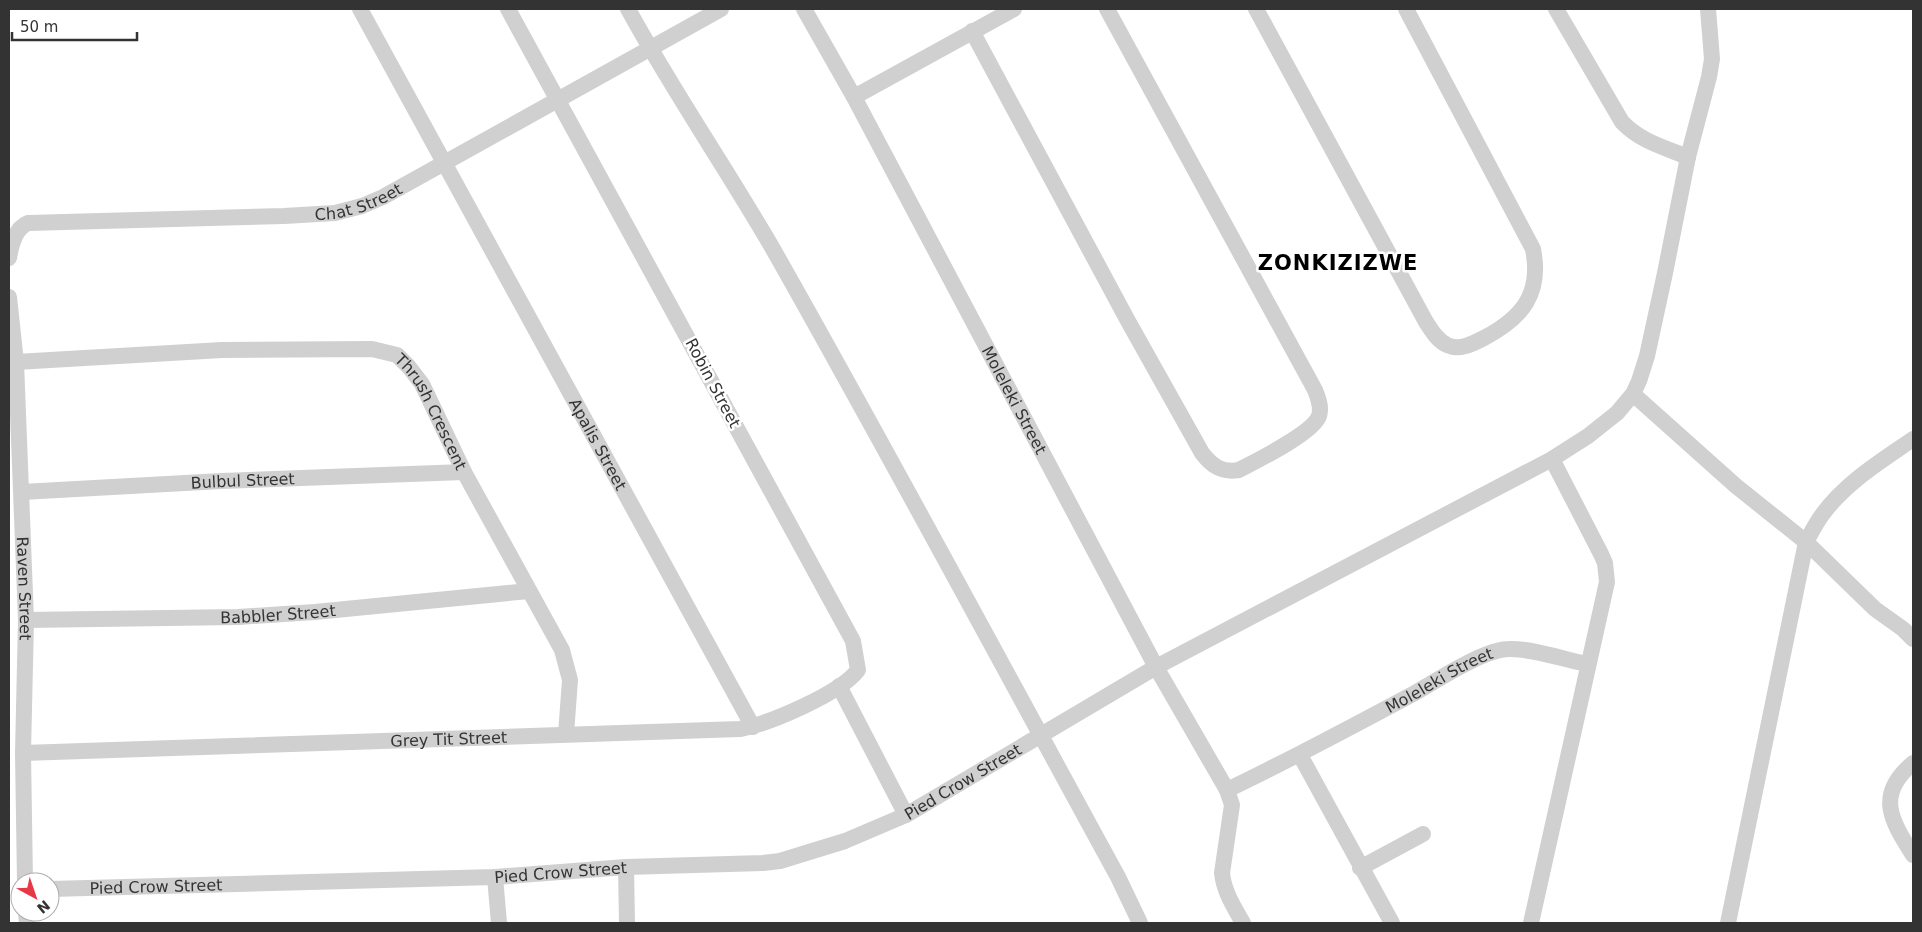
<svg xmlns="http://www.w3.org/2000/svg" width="1922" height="932" font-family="'DejaVu Sans',sans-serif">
	<rect width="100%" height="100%" fill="#fff"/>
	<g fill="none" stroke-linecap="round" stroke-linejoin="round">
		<g stroke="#d0d0d0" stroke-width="16">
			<path id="s1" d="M360,9l393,718"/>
			<path d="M628,9c45,82 98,159 145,240 118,208 230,418 345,628l22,46"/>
			<path id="s2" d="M804,9l50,88 302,570 71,123 5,15 -10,68c2,19 12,34 21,50"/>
			<path d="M1256,9l170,313c6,9 11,18 21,23 13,6 25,-1 37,-7 38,-20 58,-44 49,-89l-127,-240"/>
			<path d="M1556,9l66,113c18,19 41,25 66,35"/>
			<path d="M972,31l156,290 74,132c10,13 20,20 37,17 17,-9 74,-37 80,-54 3,-9 -1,-18 -4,-26l-208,-381"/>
			<path d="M854,97l160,-88"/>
			<path id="s3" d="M9,258c2,-12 6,-30 19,-35l256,-7 51,-3 27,-7 21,-9 338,-188"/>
			<path id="s4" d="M9,297l7,65 10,258 -3,133 2,129"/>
			<path id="s5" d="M16,362l206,-12 150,-1 25,6 12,12 13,17 42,88 98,178 8,30 -4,54"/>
			<path d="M1633,394l103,92 70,56 69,67 28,20 10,10"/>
			<path id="s6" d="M22,492l199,-11 243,-9"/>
			<path id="s7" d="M26,620l212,-3 77,-5 214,-21"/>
			<path d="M839,686l67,129"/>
			<path id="s8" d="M23,753l717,-24c29,-5 101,-36 118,-59l-5,-29 -345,-632"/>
			<path d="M1300,755l92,168"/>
			<path d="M1913,763c-38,32 -22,57 0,92"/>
			<path id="s9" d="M1227,790c63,-30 124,-63 186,-96 23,-13 71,-45 96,-45 21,-1 57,11 78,15"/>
			<path d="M626,867l1,56"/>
			<path d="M1360,868l63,-34"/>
			<path d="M495,877l4,46"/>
			<path id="s10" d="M50,889l445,-12 131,-10 137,-4 17,-2 65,-20 61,-26 250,-148 396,-208 36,-23 29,-23 16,-19 6,-13 8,-25 18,-83 23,-116 21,-80 3,-18 -4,-50"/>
			<path d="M26,912l1,11"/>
			<path d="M1531,923l76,-341 -2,-19 -4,-9 -49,-95"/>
			<path d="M1728,923l78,-381c5,-9 10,-19 16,-27 23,-32 59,-54 91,-76"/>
		</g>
	</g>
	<g text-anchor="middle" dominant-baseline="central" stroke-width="5" stroke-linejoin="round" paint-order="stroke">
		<g font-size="16" fill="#333" stroke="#fff">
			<text stroke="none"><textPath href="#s3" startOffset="374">Chat Street</textPath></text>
			<text transform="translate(713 383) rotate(62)">Robin Street</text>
			<text stroke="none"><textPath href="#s2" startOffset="444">Moleleki Street</textPath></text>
			<text stroke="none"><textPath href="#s5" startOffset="449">Thrush Crescent</textPath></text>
			<text stroke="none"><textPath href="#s1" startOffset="496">Apalis Street</textPath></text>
			<text stroke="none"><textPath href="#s6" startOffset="221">Bulbul Street</textPath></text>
			<text stroke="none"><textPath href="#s4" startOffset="292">Raven Street</textPath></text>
			<text stroke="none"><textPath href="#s7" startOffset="252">Babbler Street</textPath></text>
			<text stroke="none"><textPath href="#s9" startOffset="239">Moleleki Street</textPath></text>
			<text stroke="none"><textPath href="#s8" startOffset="426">Grey Tit Street</textPath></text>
			<text stroke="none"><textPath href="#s10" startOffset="931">Pied Crow Street</textPath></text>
			<text stroke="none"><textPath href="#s10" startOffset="511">Pied Crow Street</textPath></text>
			<text stroke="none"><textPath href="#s10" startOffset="106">Pied Crow Street</textPath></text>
		</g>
		<g font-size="21" font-weight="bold" letter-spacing="1" fill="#000" stroke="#fff">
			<text x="1338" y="263">ZONKIZIZWE</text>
		</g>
	</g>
	<rect width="1922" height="932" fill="none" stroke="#333333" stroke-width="20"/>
	<g transform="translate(35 897) rotate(140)"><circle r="24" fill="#ffffff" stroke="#adadad"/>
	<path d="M0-4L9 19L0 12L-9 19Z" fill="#e63946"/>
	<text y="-8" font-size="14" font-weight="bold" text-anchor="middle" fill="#333333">N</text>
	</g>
	<path d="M12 32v8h125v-8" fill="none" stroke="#333333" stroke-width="2.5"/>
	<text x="20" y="32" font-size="15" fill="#333333" stroke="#ffffff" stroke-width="4" paint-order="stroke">50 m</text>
</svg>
